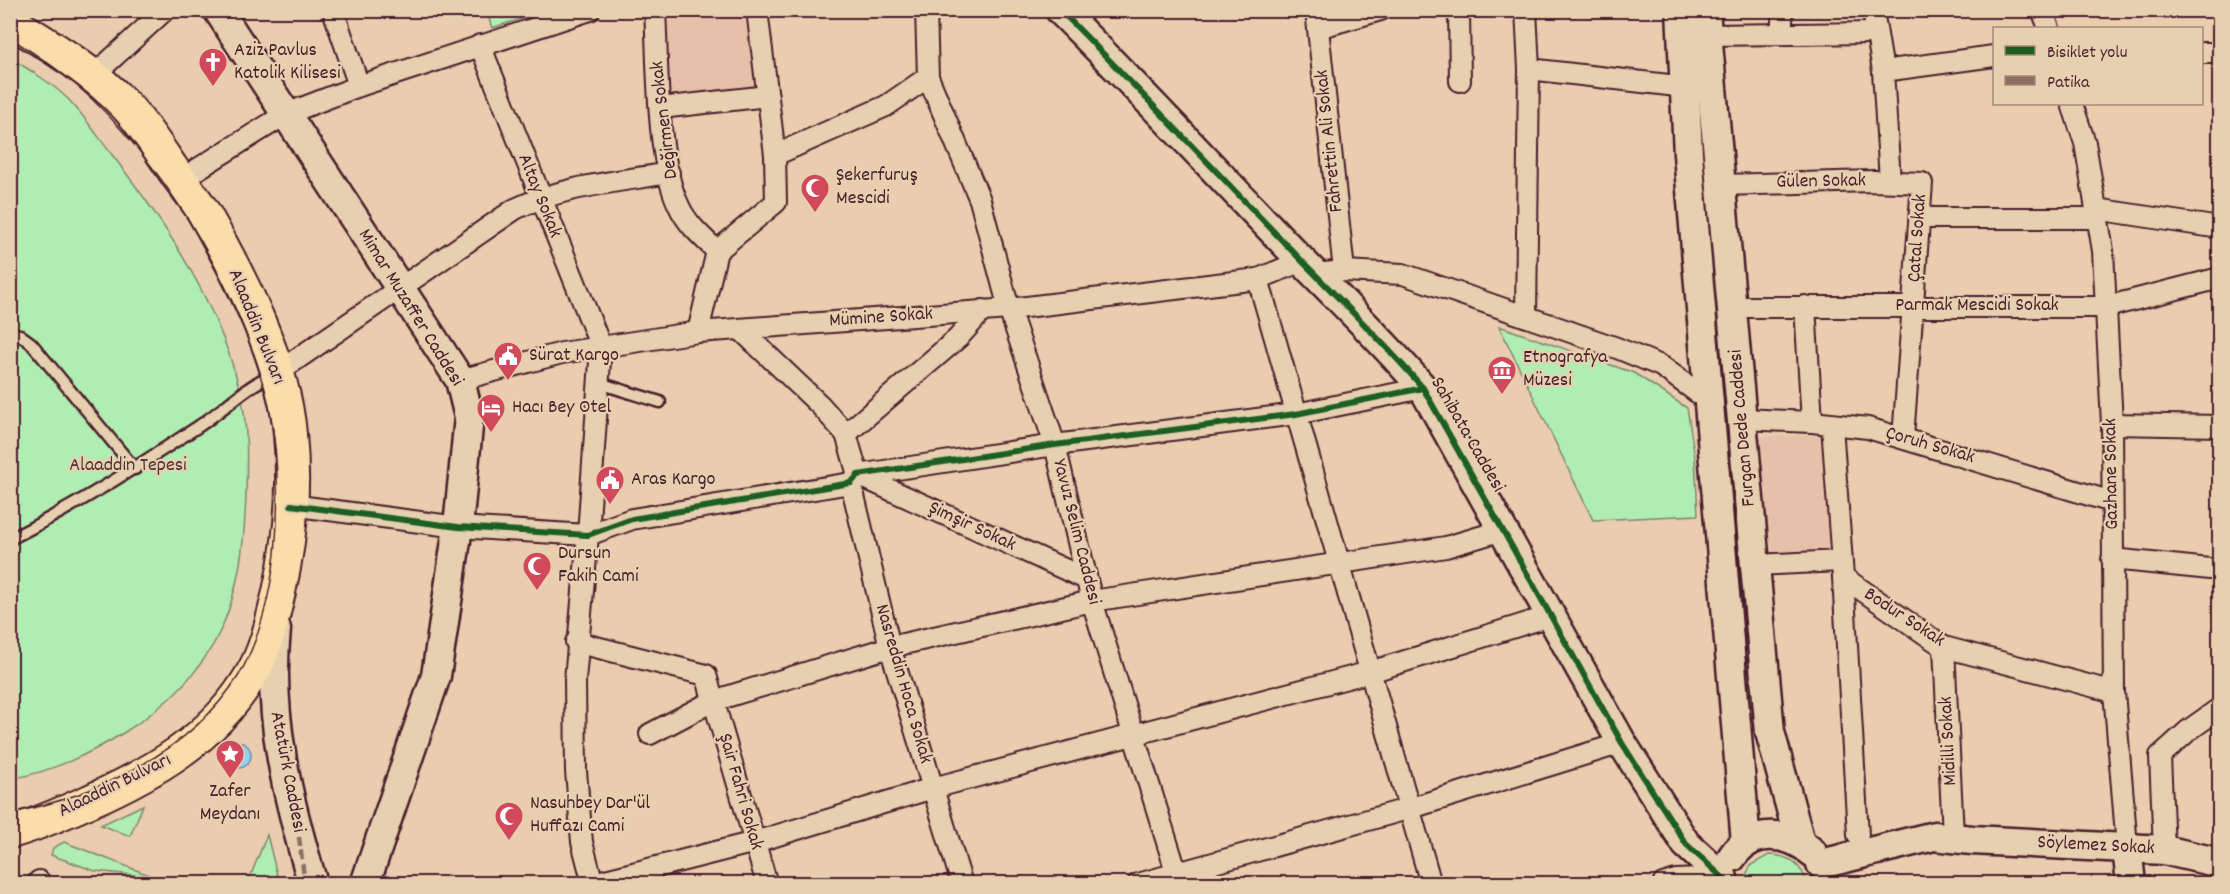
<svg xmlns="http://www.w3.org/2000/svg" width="2230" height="894" font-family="Dekko,sans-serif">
	<rect width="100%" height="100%" fill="#eaccaf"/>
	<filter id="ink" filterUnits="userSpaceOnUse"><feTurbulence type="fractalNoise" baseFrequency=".0167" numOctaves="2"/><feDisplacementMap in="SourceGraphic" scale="12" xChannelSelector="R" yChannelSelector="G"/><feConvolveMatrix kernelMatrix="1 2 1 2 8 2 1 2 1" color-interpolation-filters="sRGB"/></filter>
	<g filter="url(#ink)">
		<g fill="#e6c0a8">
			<path d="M660,11h85l11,81 -90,10z"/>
			<path d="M1824,435l8,121h-68l-14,-119z"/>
		</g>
		<g fill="#b0edb2" stroke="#7d866e" stroke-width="1.5">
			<path d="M486,10h60v1l-54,17z"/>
			<path d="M10,58c20,12 40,24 57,40 17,17 31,39 46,58 55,71 105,147 127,235 8,33 7,69 6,102 -3,109 -25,178 -121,239 -37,23 -72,39 -114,47z"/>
			<path d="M1499,326l135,47 53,35 8,50 3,57 -105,5z"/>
			<path d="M143,805l-13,31 -29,-11z"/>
			<path d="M267,835l12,48h-27l-4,-1z"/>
			<path d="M64,842l90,35 -59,-6 -44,-16 2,-7z"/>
			<path d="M1769,855c20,0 32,9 38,28h-65l9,-18z"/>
		</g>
		<circle fill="#91d3f3" stroke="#758ba3" stroke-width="1.5" cx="238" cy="755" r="13"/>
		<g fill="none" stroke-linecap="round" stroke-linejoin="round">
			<g stroke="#4a1f2b" stroke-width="15">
				<g id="lane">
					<path d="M10,333l10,2 11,8 104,126"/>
					<path d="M599,383l61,19"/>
					<path d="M10,539c66,-33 128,-73 189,-113 24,-16 50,-42 75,-52"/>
				</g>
			</g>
			<g stroke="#4a1f2b" stroke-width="24">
				<g id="street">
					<path d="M333,10l26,76"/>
					<path d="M655,10c3,53 1,150 24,196 8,18 23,31 38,45"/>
					<path d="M926,10l2,67 52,123 29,109 46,136 37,156 88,283"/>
					<path d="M1316,10l28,261"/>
					<path d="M1459,10l1,71"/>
					<path d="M1526,10l3,59 -3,247"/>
					<path d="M1873,10l10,61 7,110"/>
					<path d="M2042,10l7,18"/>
					<path d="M1318,28l63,-18"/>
					<path d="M1781,33l2,-23"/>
					<path d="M1708,35l167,-2"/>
					<path d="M480,45l121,302 -13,188 -13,145 1,91 6,71 11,42"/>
					<path d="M2202,53h18"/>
					<path d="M1529,69l157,18"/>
					<path d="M1883,71l111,-15"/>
					<path d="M93,76l72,-66"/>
					<path d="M2072,104l13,39 18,108 9,173 2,268 13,155"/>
					<path d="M660,108l108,-12"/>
					<path d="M775,155l111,-49 42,-29"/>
					<path d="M180,180l106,-66 73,-28 231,-76"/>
					<path d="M1720,185l154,-4 48,2 -19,255"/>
					<path d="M2096,209l124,19"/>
					<path d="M1921,218h176"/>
					<path d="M1315,274l29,-3 59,3 214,74 44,18 48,35"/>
					<path d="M1258,279l173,605"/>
					<path d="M1805,306l7,116"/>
					<path d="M1731,307h375l114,-29"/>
					<path d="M740,329l80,76 26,29 12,41 228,104"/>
					<path d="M698,332l19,-81 59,-49 -1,-47 -18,-145"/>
					<path d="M278,372l237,-163c48,-23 102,-27 154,-36"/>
					<path d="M460,380l102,-27 136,-21 311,-23 249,-30 44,-18"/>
					<path d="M1742,419l70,3 56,6 244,74"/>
					<path d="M2112,424l108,2"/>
					<path d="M1832,425l11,152 101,70 170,45"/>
					<path d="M846,434l112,-96 25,-28"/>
					<path d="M851,483l39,164 72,237"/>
					<path d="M291,505l167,22 130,8 44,-16 219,-36 7,-8 197,-30 241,-31 127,-26"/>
					<path d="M2112,559l108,11"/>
					<path d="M1755,565l86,-4"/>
					<path d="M1843,577l15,258"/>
					<path d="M576,642l130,33 61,209"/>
					<path d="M1944,647l9,189"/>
					<path d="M650,734l63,-33 177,-54 202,-46 354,-54 57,-17"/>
					<path d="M2164,850l-4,-94 29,-26 31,-22"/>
					<path d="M39,884v-3"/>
					<path d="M590,884l165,-42 178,-54 437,-116 180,-56"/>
					<path d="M1138,884l273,-76 211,-65"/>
					<path d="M1663,884l13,-4 47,-2"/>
				</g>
			</g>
			<g stroke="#4a1f2b" stroke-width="33">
				<g id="secondary">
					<path d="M218,10l242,370 9,37 -11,110 -22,149 -71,208"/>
					<path d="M1060,10c82,82 160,166 240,249 42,43 84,83 123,129l199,355 64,101 37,34"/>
					<path d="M1681,10l7,144 58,689"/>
					<path d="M1705,10l65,722 30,110"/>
					<path d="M276,629c-9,88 12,171 37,255"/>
					<path d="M2127,847l4,37"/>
					<path d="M1732,857c20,-30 57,-25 80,-5"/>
					<path d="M1821,864l113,-28 38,4 192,10 56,13"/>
				</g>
			</g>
			<g stroke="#4a1f2b" stroke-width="36">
				<path id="primary" d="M10,21c41,25 83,50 116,85 19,20 34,45 50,68 9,13 20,25 28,39 36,63 80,148 86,221 5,53 1,106 -11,158 -7,29 -13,59 -29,85 -37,62 -96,95 -160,124 -26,11 -52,24 -80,31"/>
			</g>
			<use href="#lane" stroke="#e7d0b0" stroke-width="10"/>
			<use href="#street" stroke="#e7d0b0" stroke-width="20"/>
			<use href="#secondary" stroke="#e7d0b0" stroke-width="28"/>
			<use href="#primary" stroke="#faddab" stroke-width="32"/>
			<path stroke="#4a1f2b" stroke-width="1.5" d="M10,38c29,18 57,37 82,61 80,77 152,200 177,309 10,47 10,98 6,146 -5,41 -15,85 -36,121 -48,77 -142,121 -229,138"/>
			<g stroke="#8d6e63" stroke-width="4.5" stroke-dasharray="9 4.5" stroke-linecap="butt">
				<path d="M299,837l6,47"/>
				<path d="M39,884v-3"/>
			</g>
			<g stroke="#e7d0b0" stroke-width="10">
				<g id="cycleway">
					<path d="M1060,10c82,82 160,166 240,249 42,43 84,83 123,129l199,355 64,101 37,34"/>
					<path d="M291,505l167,22 130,8 44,-16 219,-36 7,-8 197,-30 241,-31 127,-26"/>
				</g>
			</g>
			<use href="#cycleway" stroke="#1b5e20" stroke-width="6"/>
		</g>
	</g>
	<defs>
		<g id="church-pin" transform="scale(1.5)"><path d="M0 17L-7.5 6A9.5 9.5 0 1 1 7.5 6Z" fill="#d1495b" stroke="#e7d0b0"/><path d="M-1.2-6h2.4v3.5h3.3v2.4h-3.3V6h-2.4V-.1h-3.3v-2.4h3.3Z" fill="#fff"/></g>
		<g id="mosque-pin" transform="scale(1.5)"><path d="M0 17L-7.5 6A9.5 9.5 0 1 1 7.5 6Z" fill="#d1495b" stroke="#e7d0b0"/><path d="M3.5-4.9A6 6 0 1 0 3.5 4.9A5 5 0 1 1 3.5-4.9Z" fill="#fff"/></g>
		<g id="civic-pin" transform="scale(1.5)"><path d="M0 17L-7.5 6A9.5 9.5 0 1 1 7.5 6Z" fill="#d1495b" stroke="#e7d0b0"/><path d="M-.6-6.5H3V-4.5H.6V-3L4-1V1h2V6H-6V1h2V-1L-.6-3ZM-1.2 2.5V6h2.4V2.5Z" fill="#fff"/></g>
		<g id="museum-pin" transform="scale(1.5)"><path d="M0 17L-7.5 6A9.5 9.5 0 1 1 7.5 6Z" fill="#d1495b" stroke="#e7d0b0"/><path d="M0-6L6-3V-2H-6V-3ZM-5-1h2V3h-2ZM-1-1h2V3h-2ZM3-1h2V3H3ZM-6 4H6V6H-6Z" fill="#fff"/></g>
		<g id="hotel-pin" transform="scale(1.5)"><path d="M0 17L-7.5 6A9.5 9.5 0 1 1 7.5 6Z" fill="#d1495b" stroke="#e7d0b0"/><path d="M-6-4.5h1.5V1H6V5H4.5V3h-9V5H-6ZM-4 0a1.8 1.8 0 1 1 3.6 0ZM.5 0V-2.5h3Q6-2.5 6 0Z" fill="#fff"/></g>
		<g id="sight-pin" transform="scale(1.5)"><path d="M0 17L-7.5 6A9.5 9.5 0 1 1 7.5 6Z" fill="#d1495b" stroke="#e7d0b0"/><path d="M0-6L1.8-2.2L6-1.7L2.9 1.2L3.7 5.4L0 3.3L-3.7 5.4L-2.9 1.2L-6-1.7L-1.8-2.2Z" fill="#fff"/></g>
	</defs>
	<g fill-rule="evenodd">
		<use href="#church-pin" x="213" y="62"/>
		<use href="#mosque-pin" x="815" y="188"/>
		<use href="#civic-pin" x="508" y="356"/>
		<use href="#museum-pin" x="1502" y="370"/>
		<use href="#hotel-pin" x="491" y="408"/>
		<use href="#civic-pin" x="610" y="480"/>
		<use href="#mosque-pin" x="537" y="566"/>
		<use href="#sight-pin" x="230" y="754"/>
		<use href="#mosque-pin" x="509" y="816"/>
	</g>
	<g text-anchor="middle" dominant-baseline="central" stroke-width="4.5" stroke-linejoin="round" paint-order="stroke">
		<g font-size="20" fill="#4a1f2b" stroke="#e7d0b0" text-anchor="start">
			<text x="234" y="51">Aziz Pavlus<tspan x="234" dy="23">Katolik Kilisesi</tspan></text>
			<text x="836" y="176">Şekerfuruş<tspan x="836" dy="23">Mescidi</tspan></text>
			<text x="529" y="356">Sürat Kargo</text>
			<text x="1523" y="358">Etnografya<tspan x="1523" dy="23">Müzesi</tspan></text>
			<text x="512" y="408">Hacı Bey Otel</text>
			<text x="631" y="480">Aras Kargo</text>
			<text x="558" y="554">Dursun<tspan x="558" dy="23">Fakih Cami</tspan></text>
			<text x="230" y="792" text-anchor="middle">Zafer<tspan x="230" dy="23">Meydanı</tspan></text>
			<text x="530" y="804">Nasuhbey Dar'ül<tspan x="530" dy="23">Huffazı Cami</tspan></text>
		</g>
		<g font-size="20" fill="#4a1f2b" stroke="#e7d0b0">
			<text transform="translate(665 120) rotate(-97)">Değirmen Sokak</text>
			<text transform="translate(1330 141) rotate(-96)">Fahrettin Ali Sokak</text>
			<text transform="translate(1821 182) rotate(-1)">Gülen Sokak</text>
			<text transform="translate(539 196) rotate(68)">Altay Sokak</text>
			<text transform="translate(1918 238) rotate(-86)">Çatal Sokak</text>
			<text x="1977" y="306">Parmak Mescidi Sokak</text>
			<text transform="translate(410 308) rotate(58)">Mimar Muzaffer Caddesi</text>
			<text transform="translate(881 318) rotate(-4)">Mümine Sokak</text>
			<text transform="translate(256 327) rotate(68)">Alaaddin Bulvarı</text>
			<text transform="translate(1743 428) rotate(-95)">Furgan Dede Caddesi</text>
			<text transform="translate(1467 435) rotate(60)">Sahibata Caddesi</text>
			<text transform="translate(1930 446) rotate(16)">Çoruh Sokak</text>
			<text transform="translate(2112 474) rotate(-91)">Gazhane Sokak</text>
			<text transform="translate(972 527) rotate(25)">Şimşir Sokak</text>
			<text transform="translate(1076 532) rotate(76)">Yavuz Selim Caddesi</text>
			<text transform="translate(1904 618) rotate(33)">Bodur Sokak</text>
			<text transform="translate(903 684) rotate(74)">Nasreddin Hoca Sokak</text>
			<text transform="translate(1949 741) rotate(-93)">Midilli Sokak</text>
			<text transform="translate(287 772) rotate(79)">Atatürk Caddesi</text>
			<text transform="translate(115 786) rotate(-26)">Alaaddin Bulvarı</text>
			<text transform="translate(740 792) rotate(74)">Şair Fahri Sokak</text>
			<text transform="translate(2096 846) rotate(3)">Söylemez Sokak</text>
		</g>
		<g font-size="20" fill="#543438" stroke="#e7d0b0">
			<text x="128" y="466">Alaaddin Tepesi</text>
		</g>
	</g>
	<rect width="2230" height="894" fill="none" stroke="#e7d0b0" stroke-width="36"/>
	<rect x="18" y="18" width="2194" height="858" fill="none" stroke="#4a1f2b" stroke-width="2" filter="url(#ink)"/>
	<rect x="1993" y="27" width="210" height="78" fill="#e7d0b0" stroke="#a8897b" stroke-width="1.5"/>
	<rect x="2005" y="46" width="30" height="9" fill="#1b5e20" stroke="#a8897b" stroke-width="1.5"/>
	<text x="2047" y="57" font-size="18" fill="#4a1f2b">Bisiklet yolu</text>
	<rect x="2005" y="76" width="30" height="9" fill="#8d6e63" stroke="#a8897b" stroke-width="1.5"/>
	<text x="2047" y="87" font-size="18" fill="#4a1f2b">Patika</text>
</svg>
